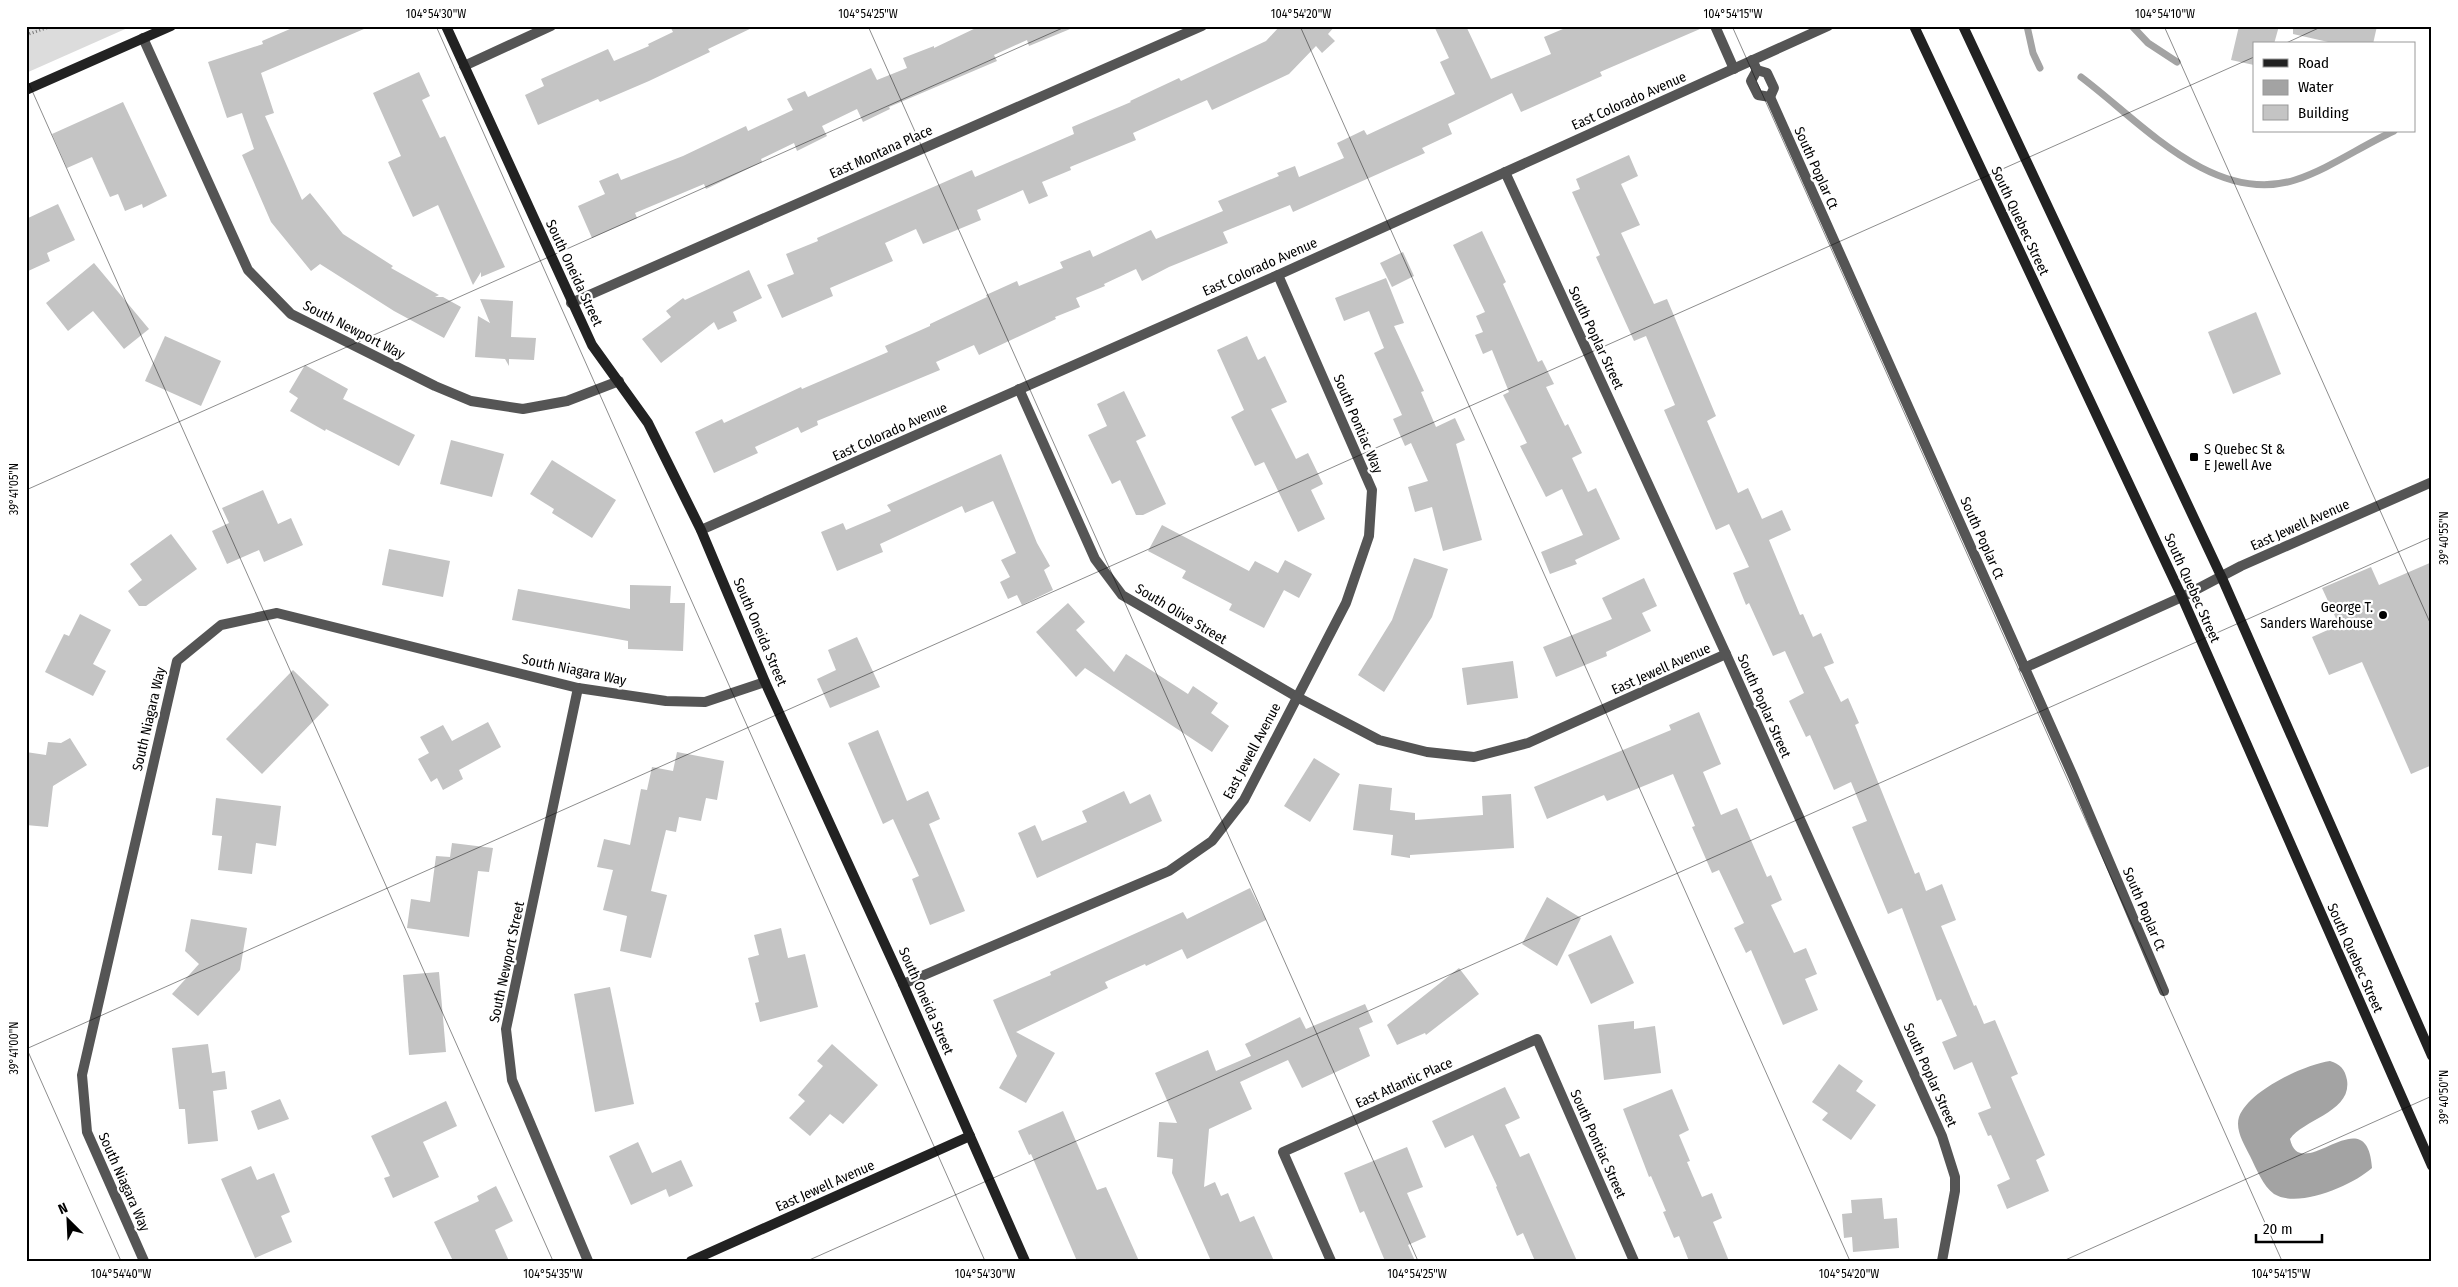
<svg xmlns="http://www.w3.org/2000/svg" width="2458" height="1287" font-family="'Fira Sans Condensed',sans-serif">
	<rect width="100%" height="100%" fill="#fff"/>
	<path fill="#dcdcdc" d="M26,26h106l-106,47z"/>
	<path fill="#a3a3a3" d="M2330,1061c10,3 15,8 17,19 5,32 -43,39 -57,59 11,48 77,-44 82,29 -19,17 -73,41 -98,26 -11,-8 -18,-26 -24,-38 -6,-12 -15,-26 -11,-39 10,-27 65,-52 91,-56z"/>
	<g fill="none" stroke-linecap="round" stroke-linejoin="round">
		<g stroke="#a3a3a3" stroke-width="7">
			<path d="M2027,26l6,27 7,15"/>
			<path d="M2132,26l16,17 29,19"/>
			<path d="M2081,77c59,44 132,129 214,103 34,-11 66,-34 99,-49"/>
		</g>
	</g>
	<g fill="#c4c4c4">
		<path d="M297,26h74l-110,47 13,40 -9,3 37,84 8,-7 33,41 50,32 -2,2 48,27 -4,2h8l18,10 -17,31 -50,-27 -74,-47 -9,7 -40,-49 -29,-67 12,-6 -12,-36 -15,5 -19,-56 55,-18 -1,-3z"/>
		<path d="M670,26h86l-48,23 2,3 -61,29 -49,21 -2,-3 -60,26 -13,-30 19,-9 -3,-7 67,-30 6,12 35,-15 -1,-2 25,-12z"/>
		<path d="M980,26l95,1 -46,19 -2,-6 -33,15 3,6 -108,46 1,2 -27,13 -6,-13 -35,17 5,10 -30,15 -3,-8 -33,16 1,3 -56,27 -2,-5 -69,29 2,5 -45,20 -14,-32 27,-12 -6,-13 19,-8 3,7 62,-24 63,-30 2,5 45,-21 -6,-11 18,-8 3,6 63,-29 6,12 30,-12 -4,-10 31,-12v2z"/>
		<path d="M1280,26h55l-7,8 7,7 -13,12 -6,-7 -27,28 -77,36 -5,-10 -74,33 3,7 -66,27 1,3 -29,12 6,14 -19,8 -6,-14 -46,20 4,10 -58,24 -7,-15 -31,14 8,18 -63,27 3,8 -51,22 -15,-33 27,-11 -8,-20 32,-13 -1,-3 155,-68 3,7 99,-43 -2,-7 59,-25 -1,-1 49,-23 2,3 85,-40z"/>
		<path d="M1434,26h32l25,53 60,-25 -7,-17 26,-11h137l-107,46 2,4 -81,36 -9,-19 -64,31 4,10 -30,14 3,5 -132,59 -3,-7 -67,27 5,11 -59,24 -27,14 -6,-12 -32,15 1,2 -29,12 4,9 -25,10 1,2 -77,36 -5,-10 -38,17 4,8 -123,51 1,4 -17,8 -3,-6 -43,20 3,6 -44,20 -19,-41 27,-13 2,4 77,-36 1,2 86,-37 -3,-6 45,-20v-2l57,-27 -1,-2 31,-14 2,5 44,-18 -3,-6 30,-12 3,7 58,-27 5,9 67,-28 -5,-10 61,-25 -2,-3 18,-7 4,11 45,-19 -7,-15 27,-13 3,5 88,-41 -15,-32 9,-4z"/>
		<path d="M2239,26h40l-5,18h-20v21l-23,-5z"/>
		<path d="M2293,26h84l-4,18h-36l-44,-10z"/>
		<path d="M419,72l11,24 -8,4 18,38 5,-2 60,131 -24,10v-5l-8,13 -35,-80 -25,12 -25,-55 13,-6 -28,-63z"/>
		<path d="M123,102l44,94 -24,12 -1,-4 -17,7 -7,-17 -8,3 -18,-40 -25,11 -15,-34z"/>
		<path d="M1629,155l9,21 -17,8 19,41 -19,8 33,71 13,-5 49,117 -9,5 31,72 10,-5 14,31 20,-9 9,20 -22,10 31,75 3,-1 10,23 8,-4 13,30 -10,4 17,35 7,-4 11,25 -4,2 60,149 4,-2 7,19 16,-7 14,36 -15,6 33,80 2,-1 8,19 11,-4 23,54 -7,3 34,78 -9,5 13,31 -42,18 -10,-24 13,-6 -19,-44 -3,1 -10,-23 13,-5 -19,-46 -18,8 -12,-28 15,-6 -16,-37 -4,2 -35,-93 -14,6 -36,-87 15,-6 -16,-39 -17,8 -24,-55 -4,2 -17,-36 15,-8 -19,-42 -12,5 -24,-53 -3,2 -13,-32 16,-6 -20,-43 -13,6 -52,-120 11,-5 -29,-69 -12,5 -38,-84 4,-2 -28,-63 8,-3 -4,-10z"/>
		<path d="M58,204l17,36 -28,13 3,8 -24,11v-53z"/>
		<path d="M1482,231l24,51 -3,2 35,78 4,-2 12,24 -8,3 19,39 3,-2 14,29 -10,5 16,34 8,-4 24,51 -45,21 2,4 -27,10 -9,-22 42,-17 -21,-46 -16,8 -26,-51 7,-3 -24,-48 6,-3 -17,-42 -9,4 -8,-19 8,-3 -7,-16 9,-4 -32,-67z"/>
		<path d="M1403,252l11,24 -22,11 -12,-24z"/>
		<path d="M94,263l55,66 -25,20 -31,-38 -25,20 -22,-28z"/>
		<path d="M749,270l13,28 -29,14 4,9 -19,9 -4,-8 -53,41 -19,-24 29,-22 -5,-6 17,-13 2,2z"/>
		<path d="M1386,278l18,45 -10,3 30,65 -3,1 15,35 19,-9 10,22 -9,4 26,96 -39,11 -11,-44 -17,5 -7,-25 20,-6 -17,-38 -6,3 -12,-27 9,-4 -28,-62 10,-5 -15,-37 -25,10 -9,-23z"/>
		<path d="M480,299l33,2 -2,36 25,1 -2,22 -25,-1v7l-4,-7 -30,-2 3,-41 12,7z"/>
		<path d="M2256,312l25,62 -48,20 -25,-62z"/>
		<path d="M165,336l56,25 -20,45 -56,-25z"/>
		<path d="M1247,336l11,24 7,-4 22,46 -16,7 25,50 12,-6 15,31 -12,6 14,29 -27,13 -34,-70 -9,4 -24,-49 13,-7 -27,-60z"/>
		<path d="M305,365l43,24 -5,10 72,36 -16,31 -73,-37 -1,2 -35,-20 8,-13 -9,-6z"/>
		<path d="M1124,391l22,45 -10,5 30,63 -23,11h-7l-16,-35 -8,4 -24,-49 19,-9 -10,-22z"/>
		<path d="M451,440l53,14 -12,43 -52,-13z"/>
		<path d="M1001,454l36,89 13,23 -6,4 9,20 -31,15 -5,-10 -9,4 -8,-17 10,-5 -9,-17 15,-7 -23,-52 -28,12 -3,-7 -82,38 3,8 -46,19 -16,-39 22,-9 3,7 45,-19 -4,-6z"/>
		<path d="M552,460l64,40 -24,38 -40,-25 2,-4 -24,-15z"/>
		<path d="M263,490l15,34 13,-6 12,27 -39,17 -5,-12 -32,14 -15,-33 17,-8 -7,-15z"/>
		<path d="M1162,525l87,46 6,-10 23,12 7,-13 27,14 -13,24 -15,-8 -20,38 -35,-18 3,-6 -50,-26 4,-7 -38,-20z"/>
		<path d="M171,534l26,35 -51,37h-7l-11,-15 14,-11 -12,-16z"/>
		<path d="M389,549l61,12 -7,36 -61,-12z"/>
		<path d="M1414,558l34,11 -16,48 -48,75 -26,-17 34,-55z"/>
		<path d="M2432,562v203l-21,9 -49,-112 -33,13 -17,-38 27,-12 -17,-37 49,-21 8,18z"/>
		<path d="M1644,578l13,28 -15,7 9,18 -45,21 1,4 -51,21 -13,-30 69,-28 -10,-21z"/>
		<path d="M630,585l41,1 -1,17h15l-2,48 -55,-2v-8l-116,-21 6,-31 112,20z"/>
		<path d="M1068,603l17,19 -9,8 38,42 12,-18 62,40 5,-8 25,17 -7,10 18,13 -17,26 -127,-84 -9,9 -40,-45z"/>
		<path d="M80,614l31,16 -18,34 13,7 -13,25 -48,-24 19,-38 5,2z"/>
		<path d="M857,637l23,50 -50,21 -13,-29 19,-9 -8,-20z"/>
		<path d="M1513,661l5,37 -51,7 -5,-37z"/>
		<path d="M293,670l36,35 -67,69 -36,-35z"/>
		<path d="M1699,712l22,52 -18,8 18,43 16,-7 30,69 4,-2 11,25 -11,5 23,48 12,-5 11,26 -12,5 13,31 -35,15 -32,-75 -5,3 -12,-25 10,-5 -25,-53 -7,3 -20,-46 3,-1 -22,-52 -66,27 -3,-6 -57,24 -13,-32 137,-57 -2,-5z"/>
		<path d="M488,722l13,25 -42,23 4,9 -20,11 -6,-12 -6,4 -13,-23 11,-6 -9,-16 23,-12 9,16z"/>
		<path d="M878,730l29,71 21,-10 12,28 -11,5 36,87 -35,14 -18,-46 7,-3 -26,-57 -10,5 -35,-81z"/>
		<path d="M70,738l17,27 -34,21 -5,41 -22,-2v-73l20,3 2,-13 13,1z"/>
		<path d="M677,752l47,9 -7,39 -11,-2 -5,23 -22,-4 -3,15 -10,-2 -15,61 16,4 -16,63 -31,-7 7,-35 -24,-6 10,-40 -16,-3 7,-28 26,6 11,-56 6,1 5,-23 21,4z"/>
		<path d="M1314,758l26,16 -30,48 -26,-16z"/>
		<path d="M1359,784l33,4 -2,22 25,3v7l68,-5 -1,-19 29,-2 3,54 -104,7v3l-19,-3 2,-20 -40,-5z"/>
		<path d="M1124,791l6,13 20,-10 12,27 -125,57 -19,-45 17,-8 7,16 45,-19 -5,-11z"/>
		<path d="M216,798l65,8 -5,40 -20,-3 -4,31 -34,-4 4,-34 -10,-1z"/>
		<path d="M452,843l41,5 -4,24 -11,-1 -9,66 -62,-9 4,-29 19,3 6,-46 14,1z"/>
		<path d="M1250,888l16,32 -79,39 -5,-10 -36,17 -1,-2 -40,18 3,6 -92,44 39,21 -29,50 -27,-15 18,-32 -24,-56 58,-25 -1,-3 133,-60 4,7z"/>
		<path d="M1547,897l34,21 -24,48 -35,-22z"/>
		<path d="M191,919l56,9 -7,42 -42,46 -26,-22 27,-30 -14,-13z"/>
		<path d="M781,928l7,30 17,-4 13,53 -58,15 -5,-19 4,-1 -11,-44 11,-3 -5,-20z"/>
		<path d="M1611,935l23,48 -43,21 -23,-49z"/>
		<path d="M1459,968l20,26 -53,41 -1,-2 -28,12 -10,-20z"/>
		<path d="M439,972l7,80 -37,3 -6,-80z"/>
		<path d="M610,987l24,117 -39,8 -21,-118z"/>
		<path d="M1365,1004l8,18 -14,6 11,28 -68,32 -14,-28 -48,22 12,27 -43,20 -5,58 11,-5 6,14 7,-3 12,29 14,-6 20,45h-63l-39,-88 1,-14 -16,-2 2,-35 18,1 -22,-50 53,-23 8,21 35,-15 -6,-12 55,-27 6,12z"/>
		<path d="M1634,1021v8l21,-3 6,47 -57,7 -6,-55z"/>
		<path d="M208,1044l4,29 13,-2 2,18 -14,2 5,50 -30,3 -3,-35h-6l-7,-61z"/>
		<path d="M832,1044l46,41 -35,39 -13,-10 -20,22 -21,-18 16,-17 -7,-6 25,-29 -6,-5z"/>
		<path d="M1839,1064l24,17 -7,10 20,14 -25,35 -29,-20 6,-7 -16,-11z"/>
		<path d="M1505,1087l15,31 -15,7 15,32 9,-4 48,108h-42l-12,-28 -6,3 -21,-49 1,-1 -24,-51 -28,13 -13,-27z"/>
		<path d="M1672,1089l17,41 -10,5 11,26 -3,1 15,35 10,-4 10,25 -9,4 16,39h-40l-10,-25 -5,2 -11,-26 3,-1 -15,-35 -2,1 -26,-68z"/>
		<path d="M280,1099l9,20 -31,11 -7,-19z"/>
		<path d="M446,1101l11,25 -34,16 16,35 -46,21 -9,-20 6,-2 -19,-40z"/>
		<path d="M1063,1111l34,79 9,-3 33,74h-62l-46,-107 -2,1 -11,-24z"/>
		<path d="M638,1142l14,31 29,-13 12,26 -24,11 -3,-8 -35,16 -22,-49z"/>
		<path d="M1407,1147l16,40 -16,6 19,44 -18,8 7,16h-30l-21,-50 -4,2 -16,-40z"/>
		<path d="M251,1166l6,14 17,-7 16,39 -9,4 11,26 -37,16 -34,-79z"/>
		<path d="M496,1186l17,35 -18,9 14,31h-56l-19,-39 45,-21 -2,-5z"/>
		<path d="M1882,1198l2,21 13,-1 2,30 -46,4 -1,-15 -8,1 -2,-24 10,-1 -1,-13z"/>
	</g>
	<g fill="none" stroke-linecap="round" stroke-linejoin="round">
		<path stroke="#777" stroke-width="3" stroke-dasharray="1 2.5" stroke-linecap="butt" d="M26,35l26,-9"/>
		<path stroke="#555" stroke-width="10" d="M1715,26l19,43"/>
		<g stroke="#555" stroke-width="10">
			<path d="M143,38l105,232 43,44 144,72 36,15 52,8 44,-8 52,-20"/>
			<path d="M1752,60l5,10 10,3 7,15 -4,9"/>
			<path d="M464,66l87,-40"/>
			<path d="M1757,70l-6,11 7,14 12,2"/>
			<path d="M1770,97l303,679 91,215"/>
			<path d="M1505,172l221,482 216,482 13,41v14l-13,70"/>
			<path d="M571,303l631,-277"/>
			<path d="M1019,389l76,170 27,36 175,102 82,43 48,12 47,5 54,-14 198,-89"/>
			<path d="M701,530l577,-255 550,-249"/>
			<path d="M2024,668l158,-71 59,-31 191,-84"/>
			<path d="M578,688l-72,341 6,51 76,181"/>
			<path d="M903,984l266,-113 43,-30 32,-41 102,-197 23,-67 3,-46 -94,-215"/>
			<path d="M144,1261l-57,-129 -5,-57 95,-414 44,-36 56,-12 301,75 88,13 39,1 60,-20"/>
			<path d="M1331,1261l-48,-109 254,-113 97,222"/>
		</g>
		<g stroke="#222" stroke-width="10">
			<path d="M446,26l146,319 56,78 53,107 64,152 138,302 122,277"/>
			<path d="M1914,26l268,571 250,569"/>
			<path d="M1963,26l259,552 210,478"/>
			<path d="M26,90l145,-64"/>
			<path d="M691,1261l279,-125"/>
		</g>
	</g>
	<path fill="none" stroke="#000" stroke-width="1" stroke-opacity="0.45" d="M436,26l549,1235M868,26l550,1235M1300,26l550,1235M1732,26l550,1235M2164,26l268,601M2284,44l39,-18M26,77l527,1184M26,490l1041,-464M26,1047l95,214M26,1049l2228,-992M807,1261l1625,-724M2063,1261l369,-165"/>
	<g fill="#000" stroke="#fff" stroke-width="2">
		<rect x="2189" y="452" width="10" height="10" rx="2.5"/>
		<circle cx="2383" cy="615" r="5"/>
	</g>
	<g text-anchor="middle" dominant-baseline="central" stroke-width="4.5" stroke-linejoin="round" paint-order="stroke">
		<g font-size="14" fill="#000" stroke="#fff">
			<text transform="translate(1629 101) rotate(-24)">East Colorado Avenue</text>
			<text transform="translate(881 152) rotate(-24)">East Montana Place</text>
			<text transform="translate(1816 168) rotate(66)">South Poplar Ct</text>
			<text transform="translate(2020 221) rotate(65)">South Quebec Street</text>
			<text transform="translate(1260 267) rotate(-24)">East Colorado Avenue</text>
			<text transform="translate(574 273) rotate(65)">South Oneida Street</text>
			<text transform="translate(354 330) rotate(27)">South Newport Way</text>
			<text transform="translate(1596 338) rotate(65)">South Poplar Street</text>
			<text transform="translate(1358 424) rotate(67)">South Pontiac Way</text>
			<text transform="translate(890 432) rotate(-24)">East Colorado Avenue</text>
			<text transform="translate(2300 525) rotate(-24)">East Jewell Avenue</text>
			<text transform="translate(1982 538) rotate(66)">South Poplar Ct</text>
			<text transform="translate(2192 588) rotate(66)">South Quebec Street</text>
			<text transform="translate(1181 614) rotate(31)">South Olive Street</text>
			<text transform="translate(760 632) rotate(67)">South Oneida Street</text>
			<text transform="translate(1661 669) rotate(-24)">East Jewell Avenue</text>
			<text transform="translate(574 670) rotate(12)">South Niagara Way</text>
			<text transform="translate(1764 706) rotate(66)">South Poplar Street</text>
			<text transform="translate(149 719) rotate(-77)">South Niagara Way</text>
			<text transform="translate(1252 751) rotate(-62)">East Jewell Avenue</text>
			<text transform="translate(2144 909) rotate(67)">South Poplar Ct</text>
			<text transform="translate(2355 958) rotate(66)">South Quebec Street</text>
			<text transform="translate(507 962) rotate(-78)">South Newport Street</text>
			<text transform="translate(926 1001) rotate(66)">South Oneida Street</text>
			<text transform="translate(1930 1075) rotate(66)">South Poplar Street</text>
			<text transform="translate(1404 1083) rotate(-24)">East Atlantic Place</text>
			<text transform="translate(1598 1144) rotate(66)">South Pontiac Street</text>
			<text transform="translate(124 1182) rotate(66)">South Niagara Way</text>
			<text transform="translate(825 1186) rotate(-24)">East Jewell Avenue</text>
		</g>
		<g font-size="14" fill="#000" stroke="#fff" text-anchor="start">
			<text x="2204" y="449">S Quebec St &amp;<tspan x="2204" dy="16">E Jewell Ave</tspan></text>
			<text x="2373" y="607" text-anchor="end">George T.<tspan x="2373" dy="16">Sanders Warehouse</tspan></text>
		</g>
	</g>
	<rect width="2458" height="1287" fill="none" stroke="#ffffff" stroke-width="55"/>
	<rect x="2253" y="42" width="162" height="90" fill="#ffffff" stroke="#999999"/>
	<rect x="2263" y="59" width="25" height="8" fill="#222222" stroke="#999999"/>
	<text x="2298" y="68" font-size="15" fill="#000000">Road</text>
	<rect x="2263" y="80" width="25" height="15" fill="#a3a3a3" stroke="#999999"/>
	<text x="2298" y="92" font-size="15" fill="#000000">Water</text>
	<rect x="2263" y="105" width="25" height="15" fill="#c4c4c4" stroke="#999999"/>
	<text x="2298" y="118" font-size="15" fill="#000000">Building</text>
	<g transform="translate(68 1220) rotate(336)" stroke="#ffffff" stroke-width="4" paint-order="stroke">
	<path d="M0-4L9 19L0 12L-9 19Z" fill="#000000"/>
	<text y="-8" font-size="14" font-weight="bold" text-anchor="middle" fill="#000000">N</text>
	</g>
	<path d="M2256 1234v8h66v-8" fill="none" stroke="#000000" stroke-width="2.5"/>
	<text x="2263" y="1234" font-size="15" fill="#000000" stroke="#ffffff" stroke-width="4" paint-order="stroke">20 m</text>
	<rect x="28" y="28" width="2402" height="1232" fill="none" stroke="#000" stroke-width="2"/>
	<g font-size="12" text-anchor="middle" fill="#000">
		<text x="436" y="18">104°54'30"W</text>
		<text x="868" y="18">104°54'25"W</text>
		<text x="1301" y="18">104°54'20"W</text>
		<text x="1733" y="18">104°54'15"W</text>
		<text x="2165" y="18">104°54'10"W</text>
		<text transform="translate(14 489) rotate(-90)" y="4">39°41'05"N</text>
		<text transform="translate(2444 538) rotate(-90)" y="4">39°40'55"N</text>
		<text transform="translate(14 1048) rotate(-90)" y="4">39°41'00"N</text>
		<text transform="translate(2444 1097) rotate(-90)" y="4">39°40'50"N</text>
		<text x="121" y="1278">104°54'40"W</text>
		<text x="553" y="1278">104°54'35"W</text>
		<text x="985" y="1278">104°54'30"W</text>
		<text x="1417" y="1278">104°54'25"W</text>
		<text x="1849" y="1278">104°54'20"W</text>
		<text x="2281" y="1278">104°54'15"W</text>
	</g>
</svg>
